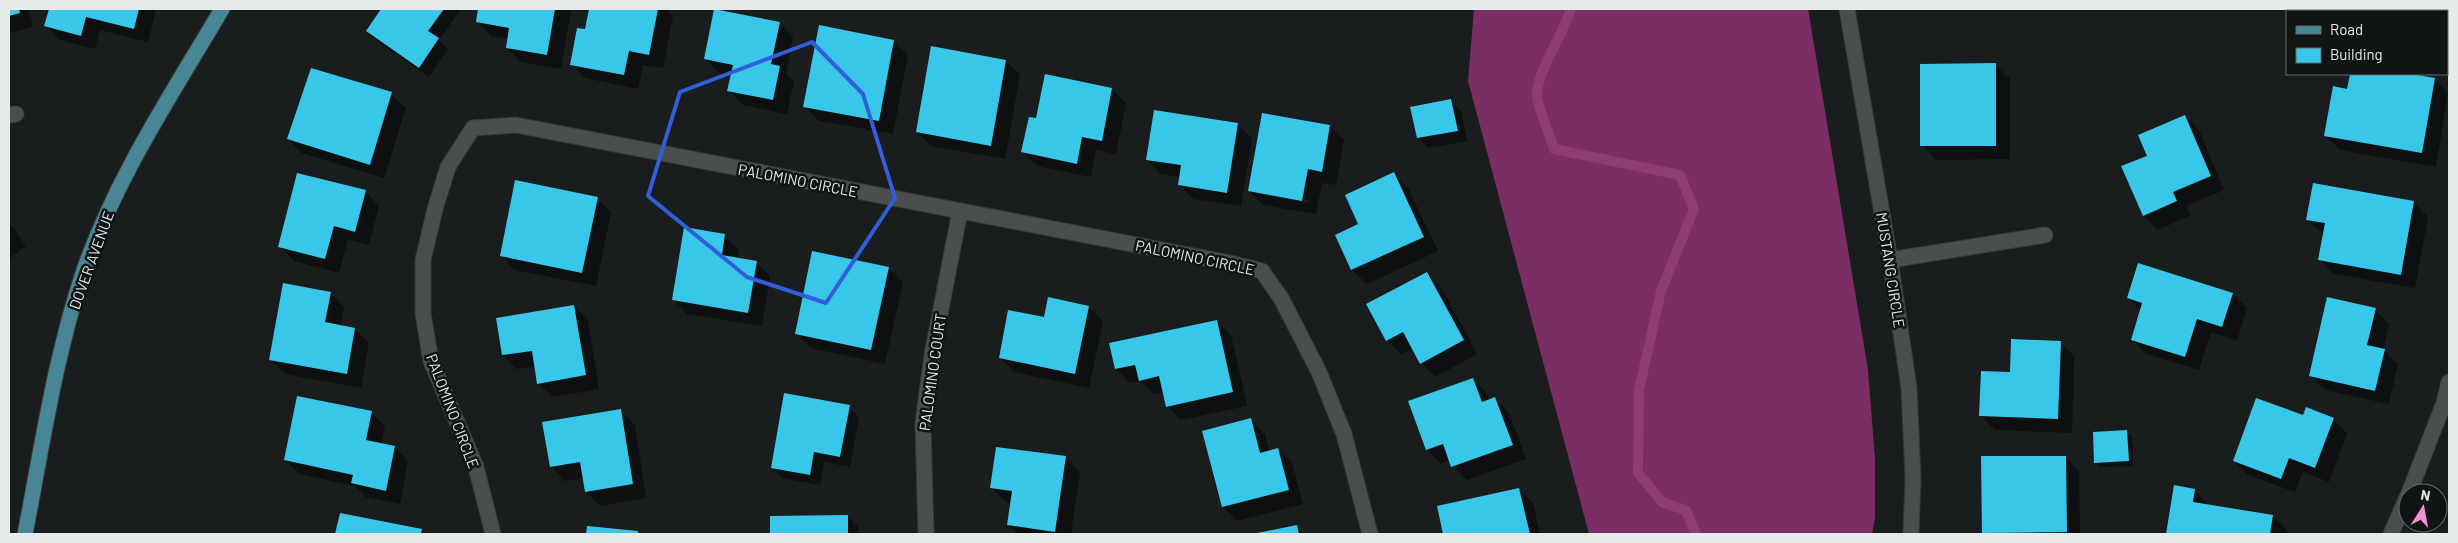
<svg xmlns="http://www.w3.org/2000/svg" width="2458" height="543" font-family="Barlow,sans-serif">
	<rect width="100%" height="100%" fill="#191d1e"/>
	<path fill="#7b2e63" d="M1474,9h334l60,361 7,89v58l-3,17h-283l-121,-453z"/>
	<g fill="#0007" fill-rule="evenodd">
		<path d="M9,9h20l4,18 -24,6z"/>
		<path d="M50,9h106l-8,33 -48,-12 -5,19 -35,-9 -14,-14z"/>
		<path d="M383,9h78l-22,31 9,9 -19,28 -52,-36 -10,-10z"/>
		<path d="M479,9h92l-10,60 -40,-7 -14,-14 2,-9 -18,-3 -14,-15z"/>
		<path d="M590,9h76l7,7 -10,52 -20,-3 -5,24 -53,-11 -14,-14 15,-33z"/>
		<path d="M2379,9h70v16l-2,-1v-13h-68z"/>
		<path d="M779,23l14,14 -7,37 8,7 -7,33 -44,-9 -14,-14 3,-15 -13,-3 -14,-14z"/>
		<path d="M893,41l15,14 -15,79 -74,-13 -14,-14z"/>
		<path d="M932,48l74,13 14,14 -15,84 -74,-13 -14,-14z"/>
		<path d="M1995,65l15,14v80l-74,1 -14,-15z"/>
		<path d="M2351,74h53l30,5 14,14 -12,74 -96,-17 -14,-14 22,-45z"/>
		<path d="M1112,89l14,14 -10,51 -20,-4 -5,27 -54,-11 -14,-14 14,-32z"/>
		<path d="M391,94l15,14 -22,70 -82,-25 -14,-14z"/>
		<path d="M1451,101l10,10 6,30 -39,7 -10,-11z"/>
		<path d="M1263,114l67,12 14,14 -8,45 -14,-2 -6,31 -53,-9 -14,-14zM1264,193l45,7 -1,3 -44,-8z"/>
		<path d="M2185,116l14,14 25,60 -38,16 5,9 -33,15 -14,-14 4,-60z"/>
		<path d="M1237,124l15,14 -11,68 -48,-7 -14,-15 1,-7 -19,-3 -14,-14z"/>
		<path d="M1394,174l14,14 30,63 -71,33 -15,-14 -16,-35 24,-11z"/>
		<path d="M365,191l14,15 -10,39 -21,-5 -9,33 -45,-12 -14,-15z"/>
		<path d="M597,198l14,14 -15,74 -81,-16 -14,-15z"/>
		<path d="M2414,202l14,15 -13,71 -81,-14 -14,-14 4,-26 -17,-14z"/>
		<path d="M9,222l17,24 -17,13z"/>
		<path d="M724,236l15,14 -2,9 19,3 14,14 -8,50 -75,-12 -14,-15z"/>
		<path d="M2139,264l94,30 14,14 -10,33 -26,-9 -12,38 -53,-16 -14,-15 9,-29 -13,-12z"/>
		<path d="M889,269l14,14 -18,81 -74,-16 -15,-14z"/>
		<path d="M1427,273l14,14 36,67 -42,23 -14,-14 -8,-15 -12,6 -14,-14z"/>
		<path d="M330,293l14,14 -3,19 14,3 14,14 -8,45 -76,-14 -14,-14z"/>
		<path d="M574,306l14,14 11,69 -46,8 -15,-14 -2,-17 -19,3 -14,-14z"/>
		<path d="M1089,307l14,14 -14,67 -75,-16 -14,-14 45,-40z"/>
		<path d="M2375,310l14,14 -6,26 15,14 -9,40 -64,-14 -14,-14z"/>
		<path d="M1217,321l14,14 16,71 -66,14 -14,-14 -3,-14 -10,2 -13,-13 -11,2 -14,-14 -5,-25z"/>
		<path d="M2060,342l14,14 -2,77 -77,-3 -14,-14z"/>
		<path d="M1473,379l14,14 2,7 6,-2 14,15 17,46 -59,21 -14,-14 -3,-6 -9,4 -14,-15z"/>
		<path d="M849,407l10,10 -9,50 -26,-5 -4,23 -38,-7 -10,-11z"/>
		<path d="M621,411l14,14 11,73 -46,8 -14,-15 -2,-13 -19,3 -14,-15z"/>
		<path d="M371,412l14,14 -4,19 13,2 14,14 -8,43 -34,-7 -11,-11 -56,-12 -14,-14z"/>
		<path d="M2304,417l29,2 14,14 -18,49 -26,-10 -8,20 -47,-17 -14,-14z"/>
		<path d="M1251,420l14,14 4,17 9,-2 14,14 11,41 -66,17 -14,-15z"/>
		<path d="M2127,432l5,5 1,29 -33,1 -5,-5z"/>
		<path d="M2065,457l14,14 1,63h-95l-2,-2z"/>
		<path d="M1065,458l15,14 -9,62h-53l-10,-9 3,-22 -5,-1 -15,-14z"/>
		<path d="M2175,487l19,3 14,15 65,11 14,14 -1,4h-119z"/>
		<path d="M1519,489l14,14 7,31h-96l-6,-27z"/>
		<path d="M341,514l81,16 4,4h-89z"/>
		<path d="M848,516l10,11v7h-87v-17z"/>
		<path d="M1297,527l7,7h-45z"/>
		<path d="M588,528l50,4 2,2h-53z"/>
	</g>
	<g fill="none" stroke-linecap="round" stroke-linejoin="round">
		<path stroke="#8c3e73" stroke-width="10" d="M1571,9c-8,25 -33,61 -34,85 -1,10 14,43 17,55l126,26 14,34 -33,82 -22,99 -1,83 25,30 23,7 10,24"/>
	</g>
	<g fill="#38c7e8">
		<path d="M9,9h10l1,4 -11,3z"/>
		<path d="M49,9h90l-5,20 -48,-12 -5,19 -37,-10z"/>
		<path d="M381,9h63l-16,22 11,7 -20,30 -53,-37z"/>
		<path d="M478,9h77l-8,46 -41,-7 3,-20 -33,-6z"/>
		<path d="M589,9h69l-9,46 -20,-4 -5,24 -54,-10 7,-37 8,1z"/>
		<path d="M714,9l66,13 -9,42 9,2 -7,34 -46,-9 6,-26 -29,-6z"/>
		<path d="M2378,9h69v2l-19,-2 -1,2h-50z"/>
		<path d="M819,25l75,15 -15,81 -76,-14z"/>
		<path d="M931,46l75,14 -15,86 -75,-14z"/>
		<path d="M1996,63v83h-76v-82z"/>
		<path d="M311,68l81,24 -22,73 -83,-26z"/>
		<path d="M1045,74l67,14 -10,53 -20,-4 -5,27 -56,-12 8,-35 7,1z"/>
		<path d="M2350,74h61l24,4 -13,75 -98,-17 9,-50 14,3z"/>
		<path d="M1451,99l7,32 -41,7 -7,-31z"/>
		<path d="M1154,110l84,13 -11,70 -49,-8 3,-20 -35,-5z"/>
		<path d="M1262,113l68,12 -8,47 -14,-3 -6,32 -54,-10z"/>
		<path d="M2185,115l26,61 -38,16 4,9 -34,15 -22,-50 26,-10 -9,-21z"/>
		<path d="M1394,172l30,65 -73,33 -16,-35 23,-11 -13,-29z"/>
		<path d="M297,173l69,17 -11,42 -21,-6 -9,33 -47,-12z"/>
		<path d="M515,180l83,17 -16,76 -82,-17z"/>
		<path d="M2313,183l101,18 -13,74 -83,-15 7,-37 -19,-3z"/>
		<path d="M684,227l41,7 -3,21 35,6 -9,52 -76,-13z"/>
		<path d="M812,251l77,16 -18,83 -76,-16z"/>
		<path d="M2138,263l95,30 -11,34 -25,-8 -12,38 -54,-17 11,-37 -15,-5z"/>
		<path d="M1427,272l37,68 -44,24 -17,-32 -17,9 -20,-37z"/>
		<path d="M283,283l48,9 -6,30 30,6 -8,46 -78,-14z"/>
		<path d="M1048,297l41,9 -14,68 -76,-16 9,-48 36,7z"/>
		<path d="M2327,297l49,11 -9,37 18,4 -10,42 -66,-15z"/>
		<path d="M574,305l12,70 -49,9 -5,-33 -30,4 -6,-37z"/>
		<path d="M1217,320l16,72 -67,15 -7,-31 -20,5 -4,-16 -20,4 -6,-26z"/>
		<path d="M2011,339l50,2 -3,78 -79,-3 2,-45 29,1z"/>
		<path d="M1473,378l9,24 13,-5 18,48 -62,22 -8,-23 -17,6 -18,-49z"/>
		<path d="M784,393l66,12 -10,52 -26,-5 -4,23 -39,-7z"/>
		<path d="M297,396l75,15 -6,29 29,6 -9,45 -35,-8 2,-8 -69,-15z"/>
		<path d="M2256,398l47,17 3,-8 28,11 -19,50 -26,-10 -8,21 -48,-18z"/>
		<path d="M621,409l12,75 -48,8 -5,-30 -30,5 -8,-45z"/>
		<path d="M1251,418l9,35 18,-5 11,42 -67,17 -20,-76z"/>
		<path d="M2127,430l2,31 -35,2 -1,-31z"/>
		<path d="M996,447l70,9 -11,76 -48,-7 5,-34 -22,-3z"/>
		<path d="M1981,456h85l1,76 -85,1z"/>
		<path d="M2174,485l21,4 -2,13 80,13 -3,19h-104z"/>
		<path d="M1519,488l11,46h-87l-6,-28z"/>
		<path d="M340,513l82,16 -1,5h-86z"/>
		<path d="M848,515v19h-78v-18z"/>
		<path d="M1297,525l2,9h-42v-1z"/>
		<path d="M587,526l51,5v3h-52z"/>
	</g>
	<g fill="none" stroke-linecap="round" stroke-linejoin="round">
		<g stroke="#37393a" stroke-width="17">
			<g id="minor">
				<path d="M1847,9l43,251 19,128 4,90 -2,56"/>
				<path d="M9,115l7,-1"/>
				<path d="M1890,260l155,-25"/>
				<path d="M2409,493l35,-90 5,-21"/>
				<path d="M493,534l-17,-67 -45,-106 -8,-47v-54l12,-51 13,-42 25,-39 43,-3 714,138 32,8 19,27 38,74 25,62 26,100"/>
				<path d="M926,534l-3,-111 9,-68 28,-144"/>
				<path d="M2391,534l17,-39"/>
			</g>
		</g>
		<g stroke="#37393a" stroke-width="17">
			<path id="major" d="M25,534c17,-87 30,-177 58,-261 32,-94 89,-179 139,-264"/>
		</g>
		<use href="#minor" stroke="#4a4e4f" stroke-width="15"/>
		<use href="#major" stroke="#488595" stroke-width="15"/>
	</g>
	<path fill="none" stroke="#315eda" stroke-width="4" stroke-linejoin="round" d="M812,42l51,52 32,104 -69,105 -79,-26 -99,-81 32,-104z"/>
	<g text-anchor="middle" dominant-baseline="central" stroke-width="5" stroke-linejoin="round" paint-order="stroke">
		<g font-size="15" fill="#e7eaea" stroke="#101415">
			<text transform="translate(798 180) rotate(11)">PALOMINO CIRCLE</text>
			<text transform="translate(1195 257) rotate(12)">PALOMINO CIRCLE</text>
			<text transform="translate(91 260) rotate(-70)">DOVER AVENUE</text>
			<text transform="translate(1891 270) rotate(81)">MUSTANG CIRCLE</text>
			<text transform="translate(932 372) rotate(-82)">PALOMINO COURT</text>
			<text transform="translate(453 411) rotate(69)">PALOMINO CIRCLE</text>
		</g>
	</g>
	<rect width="2458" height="543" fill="none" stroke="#e7eaea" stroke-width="20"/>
	<rect x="2286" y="10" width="162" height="65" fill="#101415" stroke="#666a6a"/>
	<rect x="2296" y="26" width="25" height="8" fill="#488595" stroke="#666a6a"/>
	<text x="2330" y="35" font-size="15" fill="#e7eaea">Road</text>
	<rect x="2296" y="48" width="25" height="15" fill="#38c7e8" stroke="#666a6a"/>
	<text x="2330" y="60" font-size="15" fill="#e7eaea">Building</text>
	<g transform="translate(2423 508) rotate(11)"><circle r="24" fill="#101415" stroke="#666a6a"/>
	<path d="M0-4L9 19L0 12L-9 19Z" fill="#f591d2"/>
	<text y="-8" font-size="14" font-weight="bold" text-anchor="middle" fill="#e7eaea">N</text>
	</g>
</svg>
